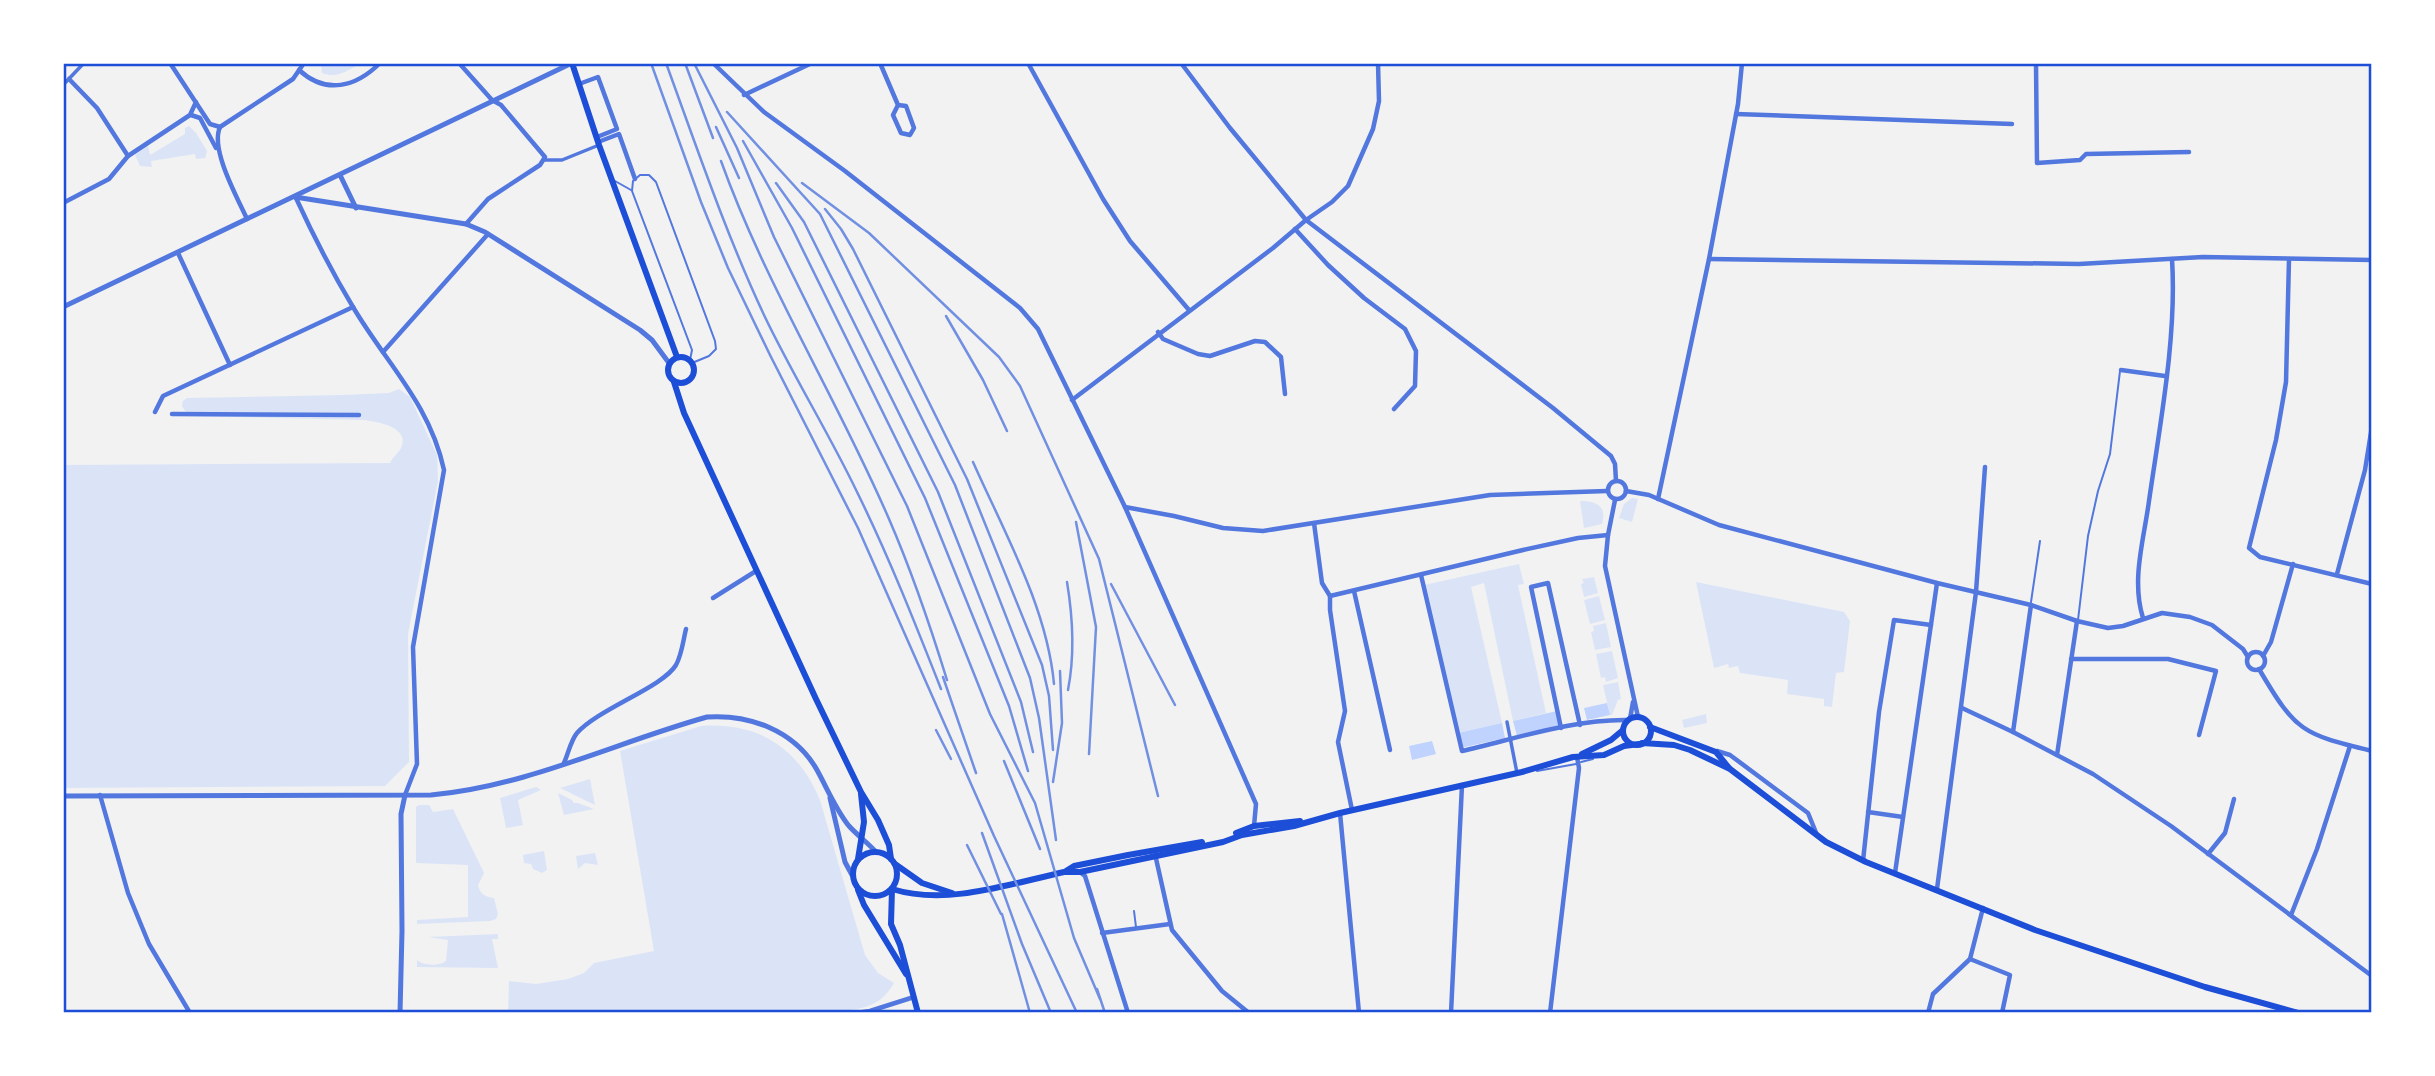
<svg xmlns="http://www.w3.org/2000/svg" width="2435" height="1076" font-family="Montserrat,sans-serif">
	<rect width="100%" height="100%" fill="#f2f2f2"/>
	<g fill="#dbe4f7">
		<path d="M321,63h40c-14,8 -24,16 -39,10z"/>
		<path d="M189,126l7,7 11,18 -2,7 -9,1 -1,-5 -44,7 1,6 -12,-1 -5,-11 13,-10 2,10 35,-21v-6z"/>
		<path d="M399,389l11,8 27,58 1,26 -30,153 1,128 -24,24 -322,2v-323l327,-2c3,-6 6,-8 10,-13 13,-23 -23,-28 -36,-30l-176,-4 -6,-10 1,-5 4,-3 155,-3 47,-2z"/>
		<path d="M1632,498l6,1 -6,23 -13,-4 5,-14z"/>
		<path d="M1580,501c17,0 27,5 22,23l-18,4z"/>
		<path d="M1519,564l5,20 -6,1 28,128 -33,8 -29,-138 -13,4 31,136 -44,10 -34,-148z"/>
		<path d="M1594,577l4,16 -14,4 -3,-13 3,-1 -2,-4z"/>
		<path d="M1696,582l148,30 6,9 -6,51 -8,1 -4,34 -8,-1v-7l-37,-5 1,-14 -48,-7 -2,-7 -9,2 -1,-4 -14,4z"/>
		<path d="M1599,596l6,24 -15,4 -6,-24z"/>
		<path d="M1606,623l5,24 -16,3 -4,-18 3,-1 -1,-5z"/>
		<path d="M1612,651l6,27 -12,4 -1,-5 -4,1 -5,-24z"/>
		<path d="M1618,682l3,17 -3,1 -6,15h-2l-7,-30z"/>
		<path d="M1706,714l1,9 -23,5 -2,-8z"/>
		<path d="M701,726c57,-4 97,21 119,74l45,155 13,18 16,10c-15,27 -35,25 -63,30h-323l1,-32 27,3 32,-5 16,-6 10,-10 60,-12 -34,-200z"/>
		<path d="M590,779l5,26c-13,-6 -22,-11 -35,-17z"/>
		<path d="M536,787l5,3 -23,10 5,25 -17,3 -6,-30z"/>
		<path d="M558,793l14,7 2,3h4l16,6 -30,6z"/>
		<path d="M419,805h10l4,7 20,-3 31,64 -6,12c2,9 7,12 16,13l4,16 -2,5 -6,2 -73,3v-4l51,-3v-52l-52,-2v-56z"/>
		<path d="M544,851l3,19 -5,3 -9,-4 -2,-5 -7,-1 -1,-8z"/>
		<path d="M595,853l3,12 -13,-2 -7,6 -2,-13z"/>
		<path d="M498,934v5h-6l6,29 -81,-1v-7c5,5 21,7 29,1l2,-21 -20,-3z"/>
	</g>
	<g fill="#bfd3fe">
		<path d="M1607,703l3,12 -23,5 -3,-12z"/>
		<path d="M1557,711l3,15 -43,10 -4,-15z"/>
		<path d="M1502,723l3,15 -44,10 -3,-15z"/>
		<path d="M1432,741l4,13 -24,6 -3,-14z"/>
	</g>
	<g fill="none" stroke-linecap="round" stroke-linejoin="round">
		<g stroke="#5277de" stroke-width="2">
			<path d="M615,181l16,9"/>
			<path d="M690,360l2,-10 -60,-159 1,-10 7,-6h9l7,7 59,159 1,8 -7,7 -17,7"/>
			<path d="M2031,602l9,-61"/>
			<path d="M2078,620l10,-84 10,-45 12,-37 10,-83"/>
			<path d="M1581,762l12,-3"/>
			<path d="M1537,771l39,-7"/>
			<path d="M1134,911l2,16"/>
		</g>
		<g stroke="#5277de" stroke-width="3.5">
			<path d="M63,85l21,-22"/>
			<path d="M545,160h17l37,-15"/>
			<path d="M1507,722l10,51"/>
		</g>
		<g stroke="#5277de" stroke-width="4.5">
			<path d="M170,63l40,61 10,3"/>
			<path d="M459,63l33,37 9,5 44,52 -5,8 -52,34 -22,25"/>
			<path d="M713,63l51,49 81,59 175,137 18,21 87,178 131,297 -2,22"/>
			<path d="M880,63l18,42 -5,10 8,18 9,2 4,-7 -8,-22 -8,-1"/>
			<path d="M1028,63l75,136 27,42 59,69"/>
			<path d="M1181,63l49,65 76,92 247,188 58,48 4,8 1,17"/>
			<path d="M2036,63l1,100 43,-3 6,-6 103,-2"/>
			<path d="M299,70c27,25 57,17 81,-7"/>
			<path d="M69,79l28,29 31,48"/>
			<path d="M579,84l19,-7 19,52 -20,8"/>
			<path d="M744,95l68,-32"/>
			<path d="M1736,114l276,10"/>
			<path d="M191,115l9,3 16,30"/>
			<path d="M220,127l73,-48 11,-16"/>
			<path d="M220,127c-10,22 17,70 27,92"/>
			<path d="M598,142l21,-8 16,45"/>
			<path d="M296,198c17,37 36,74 57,109 33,56 77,97 91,163l-31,177 4,117 -12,31"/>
			<path d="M63,203l46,-24 19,-23 62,-41 6,-13"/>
			<path d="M1295,229l33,36 36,33 41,31 11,22 -1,35 -21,23"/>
			<path d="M178,253l52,112"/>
			<path d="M1709,259l370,5 124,-7 169,3"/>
			<path d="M2289,259l-3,123 -10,58 -27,108 11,9 112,27"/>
			<path d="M1158,332l5,7 35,15 12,2 45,-15 10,1 16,15 4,37"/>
			<path d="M383,352l105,-118"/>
			<path d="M2121,370l44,6"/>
			<path d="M1072,400l201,-152 33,-28 26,-18 16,-16 25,-57 6,-28 -1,-38"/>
			<path d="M155,412l8,-16 190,-89"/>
			<path d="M172,414l187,1"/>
			<circle cx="1617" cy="490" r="9"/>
			<path d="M1626,491l23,4 70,30 218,58 94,22 46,16 31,7 15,-2 39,-13 28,4 22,8 31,24 5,8"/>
			<path d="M1658,499l51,-240 29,-155 4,-41"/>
			<path d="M1615,500l-7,35 -3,31 33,151"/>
			<path d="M1125,507l49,9 49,12 40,3 227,-36 117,-4"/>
			<path d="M1314,523l8,60 8,13v14l15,101 -7,31 14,68"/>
			<path d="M2337,574l28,-104 7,-44"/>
			<path d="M1421,575l41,176c53,-12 111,-32 166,-31"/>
			<path d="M1354,591l36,159"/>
			<path d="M1330,596l193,-46 55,-12 30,-3"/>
			<path d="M713,598l43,-27"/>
			<path d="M2143,618c-12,-38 1,-79 6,-117 11,-77 28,-165 23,-242"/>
			<circle cx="2256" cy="661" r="9"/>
			<path d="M2263,656l8,-14 22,-78"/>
			<path d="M2071,659h97l48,12 -17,64"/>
			<path d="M2259,669c37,63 43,65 113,82"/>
			<path d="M1962,708l51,24 80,42 78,52 201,150"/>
			<path d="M1630,719l3,-17"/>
			<path d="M1561,728l-30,-141 17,-4 32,142"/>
			<path d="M2013,732l18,-127"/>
			<path d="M1717,751l13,4 78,58 9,22"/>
			<path d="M2057,755l20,-134"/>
			<path d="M564,763c4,-9 7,-23 13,-30 21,-24 86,-46 99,-68 6,-11 7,-24 10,-36"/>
			<path d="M100,795l28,98 21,51 41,69"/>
			<path d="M1868,812l35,5"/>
			<path d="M1340,813l19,200"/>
			<path d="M1155,854l17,76 50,61 27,22"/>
			<path d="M2208,854l17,-21 9,-34"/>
			<path d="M1863,861l16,-149 15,-92 37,5"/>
			<path d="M1080,872l5,4 43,137"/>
			<path d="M1895,873l42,-290"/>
			<path d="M1937,889l39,-297 9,-125"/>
			<path d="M2291,915l26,-66 33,-103"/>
			<path d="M1102,933l68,-9"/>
			<path d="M1970,959l40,16 -8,38"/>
			<path d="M856,1013l14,-2 44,-14"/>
			<path d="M1451,1013l11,-228"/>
			<path d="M1550,1013l29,-245 -2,-11"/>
			<path d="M1928,1013l5,-19 37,-35 13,-51"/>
		</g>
		<g stroke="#5277de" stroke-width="5">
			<path d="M340,175l16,33"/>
			<path d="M295,197l171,27 19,8 155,98 12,10 17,23"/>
			<path d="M63,307l509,-244"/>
			<path d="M63,796l368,-1c94,-8 186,-53 276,-78 43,-3 88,14 110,53 10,18 19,40 32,56 8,9 19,17 27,26"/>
			<path d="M830,798l15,64 7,13"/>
			<path d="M400,1013l2,-82 -1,-117 4,-19"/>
		</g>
		<g stroke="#1d4ed8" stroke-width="6">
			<path d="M572,63l27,82 78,212"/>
			<circle cx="681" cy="370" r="13"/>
			<path d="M674,382l10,31 132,286 45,93 17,28 11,25 2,14"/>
			<circle cx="1637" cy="731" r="14"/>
			<path d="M1650,727l66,25 13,16"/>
			<path d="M1642,743l32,2 16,5 40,19 96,73 40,20 169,68 170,57 93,26"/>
			<path d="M1582,754l29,-14 12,-10"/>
			<path d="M1236,833l18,-7 46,-5"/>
			<circle cx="875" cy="874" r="22"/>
			<path d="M858,859l6,-37 -3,-28"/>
			<path d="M895,864l27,19 30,10"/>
			<path d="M1066,871l8,-5 54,-11 74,-13"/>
			<path d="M858,890l6,15 42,69"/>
			<path d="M918,1013l-18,-68 -9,-21 1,-35c55,17 117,-5 172,-17h16l143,-30 19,-7 52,-9 46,-13 182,-41 51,-15 31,-2 20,-9 15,-2"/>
		</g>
		<g stroke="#7290e2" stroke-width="2.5">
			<path d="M651,63l50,139 27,66 42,87 88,173 136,308 83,177"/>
			<path d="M666,63c31,85 60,171 98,252 29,61 65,118 94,179 31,63 57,129 83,195"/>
			<path d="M685,63l28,75"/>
			<path d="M694,63l43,85 37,89 133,269 83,208 45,89 39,135 26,61"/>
			<path d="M727,112l93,102 135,271 75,193 9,40 17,122"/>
			<path d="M716,127l23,51"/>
			<path d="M743,141l49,87 133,270 84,208 19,65"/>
			<path d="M721,161c45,125 116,237 168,358 23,53 41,106 58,161"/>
			<path d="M776,183l28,39 134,270 83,210 12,50"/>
			<path d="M802,183l67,50 130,124 21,29 79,173 59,237"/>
			<path d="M825,209l16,20 12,20 114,230 75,186 7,31 4,54"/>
			<path d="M946,316l37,64 24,51"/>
			<path d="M973,462c31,70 74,145 81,222"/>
			<path d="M1076,522l20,105 -7,127"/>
			<path d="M1067,582c6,36 8,72 1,108"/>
			<path d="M1111,584l64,121"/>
			<path d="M943,677l33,96"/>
			<path d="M936,730l15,29"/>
			<path d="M1004,761l36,88"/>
			<path d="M1053,782l9,-59 -2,-52"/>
			<path d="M982,833l40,111 29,69"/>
			<path d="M967,845l34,69"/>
			<path d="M1002,914l28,99"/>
			<path d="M1097,989l8,24"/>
		</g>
	</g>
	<rect width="2435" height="1076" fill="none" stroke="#ffffff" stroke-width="130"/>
	<rect x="65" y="65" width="2305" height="946" fill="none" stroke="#1d4ed8" stroke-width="2.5"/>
</svg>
